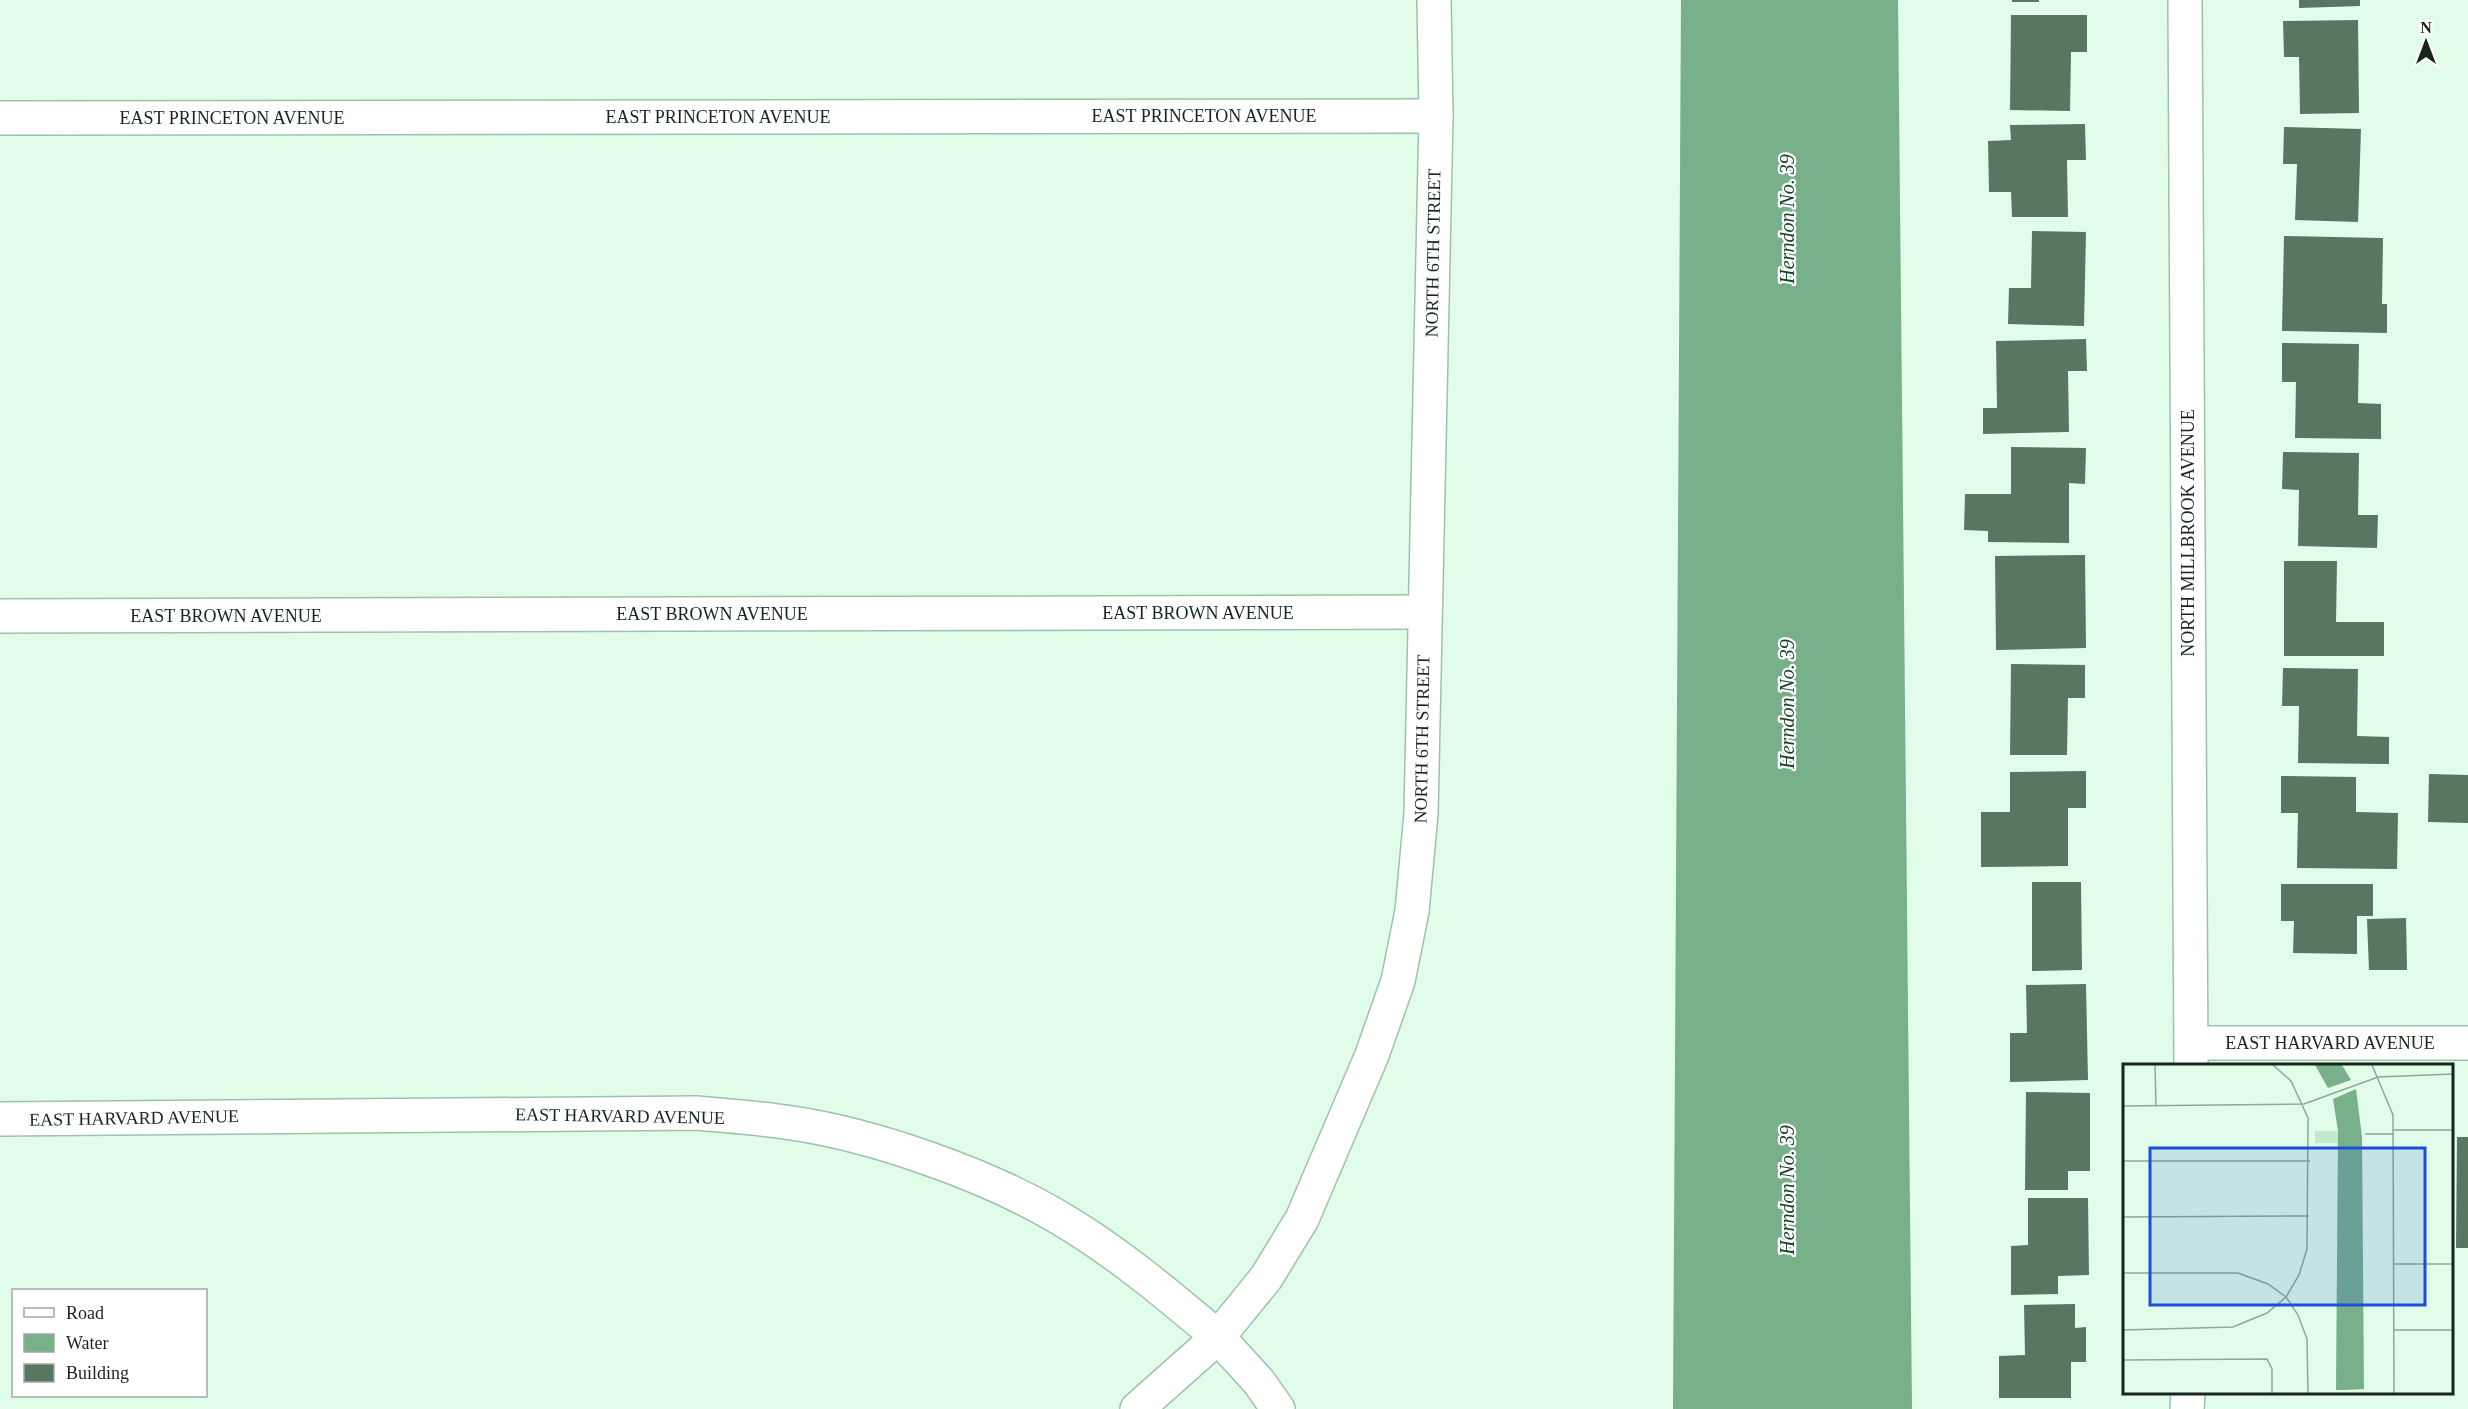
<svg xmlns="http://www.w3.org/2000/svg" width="2468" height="1409" font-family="'Times New Roman',serif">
	<rect width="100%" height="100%" fill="#e1fde9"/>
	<path fill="#78b08a" d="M1681,0h217l14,1409h-239z"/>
	<g fill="#577761">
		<rect x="2012" y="0" width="27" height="2"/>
		<path d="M2299,0h61v6l-61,2z"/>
		<path d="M2011,15h76v37h-16l-1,59 -60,-1z"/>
		<path d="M2358,20l1,93 -59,1 -1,-57h-15l-1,-36z"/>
		<path d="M2085,124l1,36h-19l1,57h-56l-1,-25h-22l-1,-51 23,-1 -1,-15z"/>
		<path d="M2284,127l77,2 -3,93 -63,-2 2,-56h-14z"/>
		<path d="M2032,231l54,1 -2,94 -76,-2 1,-36h22z"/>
		<path d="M2284,236l99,2 -1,66h5v29l-105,-2z"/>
		<path d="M2086,339l1,32h-19l1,61 -86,2v-26h14l-1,-67z"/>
		<path d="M2282,343l77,1 -1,59 23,1v35l-86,-1 1,-56h-14z"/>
		<path d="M2011,447l75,1 -1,36 -16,-1v60l-81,-1v-11l-24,-1 1,-36h46z"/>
		<path d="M2283,452l76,1 -1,62h20l-1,33 -79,-2 1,-56 -17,-1z"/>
		<path d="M2085,555l1,93 -90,2 -1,-94z"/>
		<path d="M2284,561h53l-1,61h48v34h-100z"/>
		<path d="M2011,664l74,1v33h-17l-1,57h-57z"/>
		<path d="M2283,668l75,1 -1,67 32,1v27l-91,-1 1,-57h-17z"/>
		<path d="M2086,771v37h-18v58l-87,1v-55h29v-40z"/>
		<path d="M2429,774l39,1v48l-40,-1z"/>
		<path d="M2281,776l75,1v35l42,1 -1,56 -100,-1 1,-55h-17z"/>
		<path d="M2032,882h49l1,88 -50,1z"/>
		<path d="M2281,884h92v32h-16v38l-64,-1 1,-32h-13z"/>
		<path d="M2406,918l1,52h-38l-2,-51z"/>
		<path d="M2086,984l2,96 -78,2v-49h17l-1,-48z"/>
		<path d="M2026,1092l64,1v78h-22v19h-43z"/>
		<path d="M2457,1137h11v111h-12z"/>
		<path d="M2028,1198h60l1,77 -31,1v18l-47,1v-49l17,-1z"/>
		<path d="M2075,1304v24l11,-1v35h-15v36h-72v-42l26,-1 -1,-50z"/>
	</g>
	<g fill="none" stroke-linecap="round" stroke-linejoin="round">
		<g stroke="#9fc1a9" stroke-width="36">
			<g id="minor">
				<path d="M2185,0l6,1066"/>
				<path d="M0,118l1436,-2"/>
				<path d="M0,616l1425,-4"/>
				<path d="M2192,1043h276"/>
				<path d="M0,1119l697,-6c32,3 64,5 95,10 82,12 195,52 266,94 58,34 109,77 160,120l-81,72"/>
				<path d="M1278,1409l-19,-27 -41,-45 48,-59 36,-59 70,-164 26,-74 14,-70 9,-97 15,-698 -2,-116"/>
				<path d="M2187,1409l1,-17"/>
			</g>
		</g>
		<use href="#minor" stroke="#fff" stroke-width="33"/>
	</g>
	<g text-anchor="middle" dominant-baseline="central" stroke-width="4.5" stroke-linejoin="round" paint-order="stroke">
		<g font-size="18" fill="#17251c" stroke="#fff">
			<text x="1204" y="116">EAST PRINCETON AVENUE</text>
			<text x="718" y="117">EAST PRINCETON AVENUE</text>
			<text x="232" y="118">EAST PRINCETON AVENUE</text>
			<text transform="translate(1433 253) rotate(-89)">NORTH 6TH STREET</text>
			<text transform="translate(2188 533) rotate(-90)">NORTH MILLBROOK AVENUE</text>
			<text x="1198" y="613">EAST BROWN AVENUE</text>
			<text x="712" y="614">EAST BROWN AVENUE</text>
			<text x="226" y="616">EAST BROWN AVENUE</text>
			<text transform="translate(1422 739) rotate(-89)">NORTH 6TH STREET</text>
			<text x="2330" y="1043">EAST HARVARD AVENUE</text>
			<text transform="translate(620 1116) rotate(1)">EAST HARVARD AVENUE</text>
			<text transform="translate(134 1118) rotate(-1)">EAST HARVARD AVENUE</text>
		</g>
		<g font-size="20" font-style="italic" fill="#164128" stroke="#fff">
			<text transform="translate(1787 219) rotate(-90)">Herndon No. 39</text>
			<text transform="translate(1787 704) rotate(-90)">Herndon No. 39</text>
			<text transform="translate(1787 1190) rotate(-90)">Herndon No. 39</text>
		</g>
	</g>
	<g transform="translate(2123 1064)">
		<rect width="330" height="330" fill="#e1fde9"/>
		<path d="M192,67h23v12h-23z" fill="#c1eacd"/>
		<path d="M192,1h27l9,15 -23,8zM233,25l6,48 2,252 -18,1h-10l2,-259 -5,-32z" fill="#78b08a"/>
		<path fill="none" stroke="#90a797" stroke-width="1.5" d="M32,1l1,41M150,1l18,16 17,37 -1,131 -8,26 -13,22 12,18 9,24 1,54M249,1l21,50 1,278M0,42l181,-2 74,-27 75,-3M271,66h59M242,70h29M0,97h187M0,153l186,-1M271,200h59M0,209h115l30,11 18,13 -19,16 -34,14 -110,3M271,266h59M0,296l144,-1 5,10v24"/>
		<path fill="#1d4ed8" fill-opacity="0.15" stroke="#1d4ed8" stroke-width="3" d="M27,84h275v157h-275z"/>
		<rect width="330" height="330" fill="none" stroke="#17251c" stroke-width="3"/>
	</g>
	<rect x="12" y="1289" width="195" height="108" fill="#ffffff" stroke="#a2a8a4" stroke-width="1.5"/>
	<rect x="24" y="1308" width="30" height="9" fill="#ffffff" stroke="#a2a8a4" stroke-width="1.5"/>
	<text x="66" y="1319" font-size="18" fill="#17251c">Road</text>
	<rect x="24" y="1334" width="30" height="18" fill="#78b08a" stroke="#a2a8a4" stroke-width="1.5"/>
	<text x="66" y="1349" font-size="18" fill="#17251c">Water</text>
	<rect x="24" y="1364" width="30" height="18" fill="#577761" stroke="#a2a8a4" stroke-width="1.5"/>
	<text x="66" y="1379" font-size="18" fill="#17251c">Building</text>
	<g transform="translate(2426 42)" stroke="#ffffff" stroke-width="4.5" paint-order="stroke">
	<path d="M0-4.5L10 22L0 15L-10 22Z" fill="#17251c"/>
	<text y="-9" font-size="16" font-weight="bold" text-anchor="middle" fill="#17251c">N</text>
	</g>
</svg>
